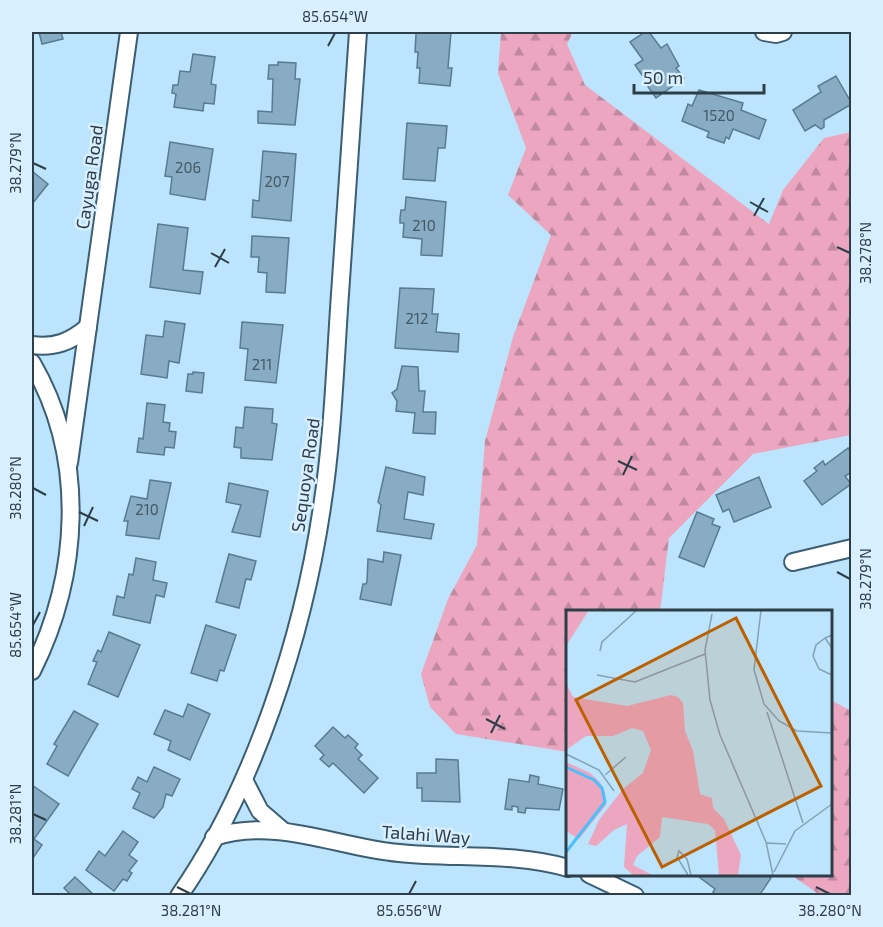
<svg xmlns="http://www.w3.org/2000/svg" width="883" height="927" font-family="'Exo 2',sans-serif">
	<defs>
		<pattern id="forest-firs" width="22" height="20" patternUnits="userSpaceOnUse" patternTransform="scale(1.5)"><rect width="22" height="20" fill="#eca6c0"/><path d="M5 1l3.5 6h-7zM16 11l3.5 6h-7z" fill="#c0899e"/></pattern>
	</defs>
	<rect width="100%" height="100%" fill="#bde4fd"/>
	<g fill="url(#forest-firs)">
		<path d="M501,32h72l-6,12 18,41 184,139 14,-34 41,-52 27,-6v303l-98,19 -84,84 -9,74h-92v140l-112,-18 -26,-27 -9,-33 27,-75 29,-54 8,-104 28,-104 38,-102 -43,-40 18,-47 -28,-75z"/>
		<path d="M831,700l20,11v184h-31l-29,-20 39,-1z"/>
	</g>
	<g fill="#87acc4" stroke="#577c92" stroke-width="1.5">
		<path d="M39,32h22l2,7 -21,5z"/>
		<path d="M414,32h37l-3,36h4l-2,18 -31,-3 1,-15h-3l1,-16h-3l1,-18z"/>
		<path d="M645,32h4l12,16 6,-4 12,22 -3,2 8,10 -28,20 -10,-14 9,-6 -4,-5 -7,5 -9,-13 8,-5 -13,-18z"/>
		<path d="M193,54l22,3 -4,27 5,1 -2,19 -10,-1 -1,8 -29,-4 2,-13 -4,-1 1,-8h5l2,-14 10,1z"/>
		<path d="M278,62l18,1 -1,16h5l-5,46 -37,-2v-12l14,1 1,-33h-5l1,-14h9z"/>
		<path d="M836,76l16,28 -28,16v7l-3,2 -6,-4 -10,6 -12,-21 28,-18 -3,-6z"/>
		<path d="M699,90l44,13 -2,7 25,10 -7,19 -26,-10 -4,10 -3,-2 -2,6 -17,-6 2,-5 -27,-11 6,-17 4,2z"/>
		<path d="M407,123l40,3 -2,22h-7l-3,33 -32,-2z"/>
		<path d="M170,142l43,7 -8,51 -35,-6 2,-17 -7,-1z"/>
		<path d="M263,151l33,3 -5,67 -39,-4 1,-17 6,1z"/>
		<path d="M32,171l16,13 -16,20z"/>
		<path d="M406,197l40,5 -4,54 -21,-1 1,-16 -19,-2 1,-14h-4v-5l1,-8h4z"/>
		<path d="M158,224l30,4 -5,42 20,2 -3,22 -50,-7z"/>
		<path d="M252,236l37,2 -4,55 -19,-1 1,-19 -9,-1 1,-15h-8z"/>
		<path d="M400,288l34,1 -2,25h6l-2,18 23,2 -1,18 -63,-4z"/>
		<path d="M165,321l20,3 -6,39 -10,-2 -2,17 -26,-4 5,-39 17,2z"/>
		<path d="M242,322l41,3 -7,58 -31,-3 3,-31 -8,-1z"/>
		<path d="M402,366l16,1 1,24h6l-2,21h13l-1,22 -22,-1 2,-20 -19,-2 1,-10 -5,-8 5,-4z"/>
		<path d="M193,372l11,1 -2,20 -16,-2 2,-17h5z"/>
		<path d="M147,403l18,2 -2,17 7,1 -1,8 7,1 -2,16 -9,-1 -1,8 -27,-3 2,-14 4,1z"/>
		<path d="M245,407l28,2 -1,14 5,1 -5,36 -31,-2v-10l-7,-1 2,-20 7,1z"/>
		<path d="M848,448l4,5v19l-7,4 6,8 -29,21 -18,-24 13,-10 -3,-3 4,-3 5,-4 2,4z"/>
		<path d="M386,467l39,10 -2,18 -15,-3 -4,27 30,5 -3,15 -54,-8 4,-26 -3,-3z"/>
		<path d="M759,477l12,30 -37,15 -5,-13 -6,3 -7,-17z"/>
		<path d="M150,480l21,3 -12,56 -33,-4 2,-14h-4l7,-25 16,3z"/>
		<path d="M229,483l39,8 -8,46 -28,-5 9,-27 -15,-3z"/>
		<path d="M697,512l17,7 -2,5 8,3 -16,40 -25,-10z"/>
		<path d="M384,552l17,3 -10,50 -31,-6 3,-15h3l1,-3 1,-22 15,3z"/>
		<path d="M229,554l27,7 -5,19 -5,-1 -7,29 -23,-6z"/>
		<path d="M136,558l20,4 -3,18 14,3 -3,14 -8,-2 -6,28 -37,-8 4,-19 7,2 5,-24 4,1z"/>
		<path d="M206,625l30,10 -12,36 -4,-1 -3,11 -26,-8z"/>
		<path d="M109,632l31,13 -22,52 -30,-13 9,-22 -4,-1 5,-11 3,2z"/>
		<path d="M188,704l22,10 -20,46 -22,-10 3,-9 -17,-7 11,-24 18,7z"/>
		<path d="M74,711l24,13 -30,52 -21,-12 10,-18 -3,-2z"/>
		<path d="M333,727l12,11 3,-3 10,9 -3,4 7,7 -4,4 20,19 -14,15 -31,-30 -4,4 -9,-8 4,-4 -9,-9z"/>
		<path d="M436,759l22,1 2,42 -38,-1v-13h-5v-15h19z"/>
		<path d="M154,767l26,12 -8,17 -6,-2 -3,13 -9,11 -21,-10 7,-15 -8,-4 6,-12 9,5z"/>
		<path d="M530,775l9,2 -1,7 25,5 -4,21 -33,-2 -1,5 -7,-1v-5l-6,-1v4l-7,-1 4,-30 20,3z"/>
		<path d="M32,785l27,19 -25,35 8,6 -9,13z"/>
		<path d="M123,831l15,11 -9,13 8,6 -8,10 3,2 -5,8 -4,-2 -9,12 -28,-21 13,-19 6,5z"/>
		<path d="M695,874h71l5,4 -12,18h-42l-4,-4 2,-3z"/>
		<path d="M75,877l20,19h-23l-8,-8z"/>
	</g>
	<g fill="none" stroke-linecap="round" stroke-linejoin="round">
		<g stroke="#3b5e73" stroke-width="20">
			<g id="minor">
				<path d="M764,32l12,2 7,-2"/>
				<path d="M32,345c23,3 38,-3 56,-18"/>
				<path d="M32,363c55,95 48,212 0,308"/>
				<path d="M69,463l60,-431"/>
				<path d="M793,562l59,-14"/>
				<path d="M244,780l16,31 22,19"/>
				<path d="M214,837c63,-20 122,10 185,16 56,6 114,-1 169,15"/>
				<path d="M589,874l46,22"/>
				<path d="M179,896c75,-108 124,-260 143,-389 11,-71 13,-142 18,-213 6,-87 12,-175 18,-262"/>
			</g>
		</g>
		<use href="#minor" stroke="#fff" stroke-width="16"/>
	</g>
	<path fill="none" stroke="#2e3e48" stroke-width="2" d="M328,46l7,-13M33,163l13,6M750,202l18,10M754,216l10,-18M837,247l13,6M211,253l18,10M215,267l10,-18M618,461l19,9M623,475l9,-19M33,488l13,7M79,512l19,9M84,526l9,-19M837,572l13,7M33,625l7,-13M486,719l19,10M491,733l9,-18M33,814l13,6M177,887l14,7M816,887l14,7M409,894l7,-13"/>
	<g text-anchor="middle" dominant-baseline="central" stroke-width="5" stroke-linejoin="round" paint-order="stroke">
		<g font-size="15" fill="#445a67">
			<text x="719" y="115">1520</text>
			<text x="188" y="167">206</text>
			<text x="277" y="181">207</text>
			<text x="424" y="225">210</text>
			<text x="417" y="318">212</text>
			<text x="262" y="364">211</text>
			<text x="147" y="509">210</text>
		</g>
		<g font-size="18" fill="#2e3e48" stroke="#d7effe">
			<text transform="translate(89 177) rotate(-82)">Cayuga Road</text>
			<text transform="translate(305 475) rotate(-82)">Sequoya Road</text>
			<text transform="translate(426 834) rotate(4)">Talahi Way</text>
		</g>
	</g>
	<g transform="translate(566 610)">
		<rect width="266" height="266" fill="#bde4fd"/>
		<path d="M0,0h23l-23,36zM0,73l7,14 54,9 44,-11 7,2 5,6 2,28 8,20 7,43 12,4 1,10 11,11 17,36 -3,20h-19l-4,-45 -7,-6 -46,-7 -2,20 -23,19 -4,9 19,10h-19l-9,-8 3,-43 -13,6 -18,16 -8,-2 11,-24 24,-31 20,-16 8,-23 -8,-19 -11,-3 -19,8h-27l-20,14zM0,152l24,11 10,9 5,10 1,13 -27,34 -13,-8z" fill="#eca6c0"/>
		<path fill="none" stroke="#49bffc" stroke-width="3" d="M0,157l28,13 8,8 3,14 -39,50"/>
		<path fill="none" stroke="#84a2b5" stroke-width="1.5" d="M195,0l-7,60 10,34 15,17 18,10 35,2M146,4l-7,36 5,50 10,35 46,107 7,33M266,25l-7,3 7,10M259,28l-9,7 -3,11 6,13 13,6M34,41l2,-9 35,-32M31,65l38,7 70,-28M201,102l36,111M0,144l33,16 15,21M39,165l21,-18M201,233l19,1M208,262l21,-41 37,-27M122,265l-11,-18 2,-6 8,8 4,16"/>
		<path fill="#bb6101" fill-opacity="0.15" stroke="#bb6101" stroke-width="3" d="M170,8l85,168 -159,81 -86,-167z"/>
		<rect width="266" height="266" fill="none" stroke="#2e3e48" stroke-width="3"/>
	</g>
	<rect width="883" height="927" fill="none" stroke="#d7effe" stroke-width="66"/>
	<path d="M634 84v9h130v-9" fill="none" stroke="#2e3e48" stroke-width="3"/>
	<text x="643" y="84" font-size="18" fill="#2e3e48" stroke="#d7effe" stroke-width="4.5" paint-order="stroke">50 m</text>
	<rect x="33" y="33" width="817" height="861" fill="none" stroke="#2e3e48" stroke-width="2"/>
	<g font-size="15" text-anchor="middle" fill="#2e3e48">
		<text x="335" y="22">85.654°W</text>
		<text transform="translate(16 163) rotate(-90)" y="5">38.279°N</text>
		<text transform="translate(866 253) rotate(-90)" y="5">38.278°N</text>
		<text transform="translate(16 488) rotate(-90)" y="5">38.280°N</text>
		<text transform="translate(866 579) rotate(-90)" y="5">38.279°N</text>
		<text transform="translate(16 625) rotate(-90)" y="5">85.654°W</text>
		<text transform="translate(16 814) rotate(-90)" y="5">38.281°N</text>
		<text x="191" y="916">38.281°N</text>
		<text x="409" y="916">85.656°W</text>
		<text x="830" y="916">38.280°N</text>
	</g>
</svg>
